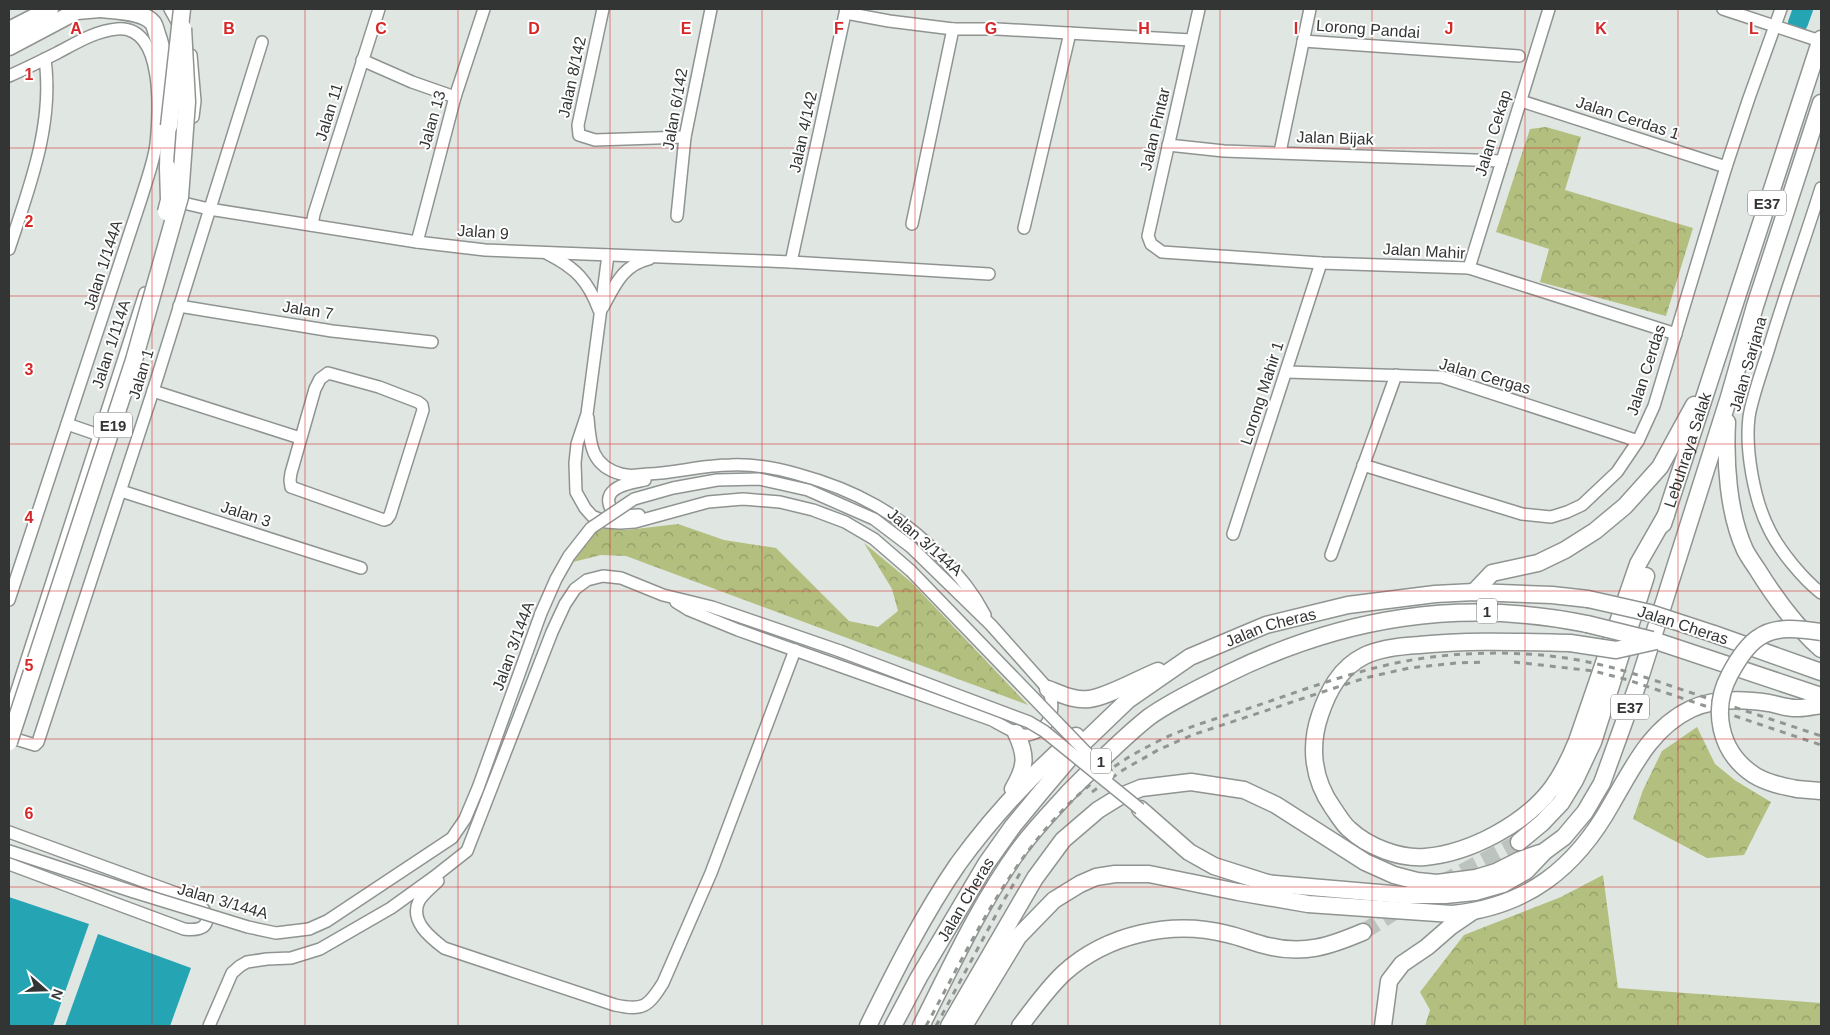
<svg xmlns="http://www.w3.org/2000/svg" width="1830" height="1035" font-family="Arial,sans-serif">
	<defs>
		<pattern id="forest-crowns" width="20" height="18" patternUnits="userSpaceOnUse" patternTransform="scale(1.25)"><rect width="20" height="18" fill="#b2bf7e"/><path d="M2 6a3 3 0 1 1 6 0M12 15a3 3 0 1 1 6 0" fill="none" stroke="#919c68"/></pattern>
	</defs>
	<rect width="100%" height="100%" fill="#e0e6e2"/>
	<g fill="url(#forest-crowns)">
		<path d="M1546,127l35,10 -16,53 128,38 -27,88 -126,-34 9,-33 -53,-17 34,-103z"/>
		<path d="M678,524l46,16 52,8 73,73 29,6 20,-16 -6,-22 -28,-46 47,39 117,123 -402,-149 -25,-1 -28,7 26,-34 28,2z"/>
		<path d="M1697,727l18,37 21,17 35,21 -27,53 -37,3 -74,-39 10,-29 19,-39z"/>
		<path d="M1603,875l15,113 203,15v23h-396l5,-16 -10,-18 44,-57 97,-38z"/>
	</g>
	<g fill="#25a4b4">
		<path d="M9,897l80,27 -36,102h-44z"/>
		<path d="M98,934l93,34 -21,58h-105z"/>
	</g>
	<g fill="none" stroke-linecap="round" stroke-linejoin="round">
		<path stroke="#25a4b4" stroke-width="20" d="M1798,23l5,-14"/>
		<g stroke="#bdc3bf" stroke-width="16" stroke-dasharray="16 8" stroke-linecap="butt">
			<path d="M1441,883l78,-41"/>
			<path d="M1363,932l41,-26"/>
		</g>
		<g stroke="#8f9491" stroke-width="14">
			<g id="minor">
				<path d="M170,9l10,18"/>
				<path d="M603,9l-25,116 1,10 16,5 90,-3"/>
				<path d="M1199,9l-51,227 3,8 11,8 159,11 148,5 207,66"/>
				<path d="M1723,9l97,32"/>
				<path d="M846,13l43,8 64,8h44l194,11"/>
				<path d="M1303,41l216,15"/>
				<path d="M191,55l4,46 -2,16"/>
				<path d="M362,60l50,22 43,15"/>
				<path d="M9,76c16,-7 32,-15 48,-23 19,-10 38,-22 60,-24 48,-4 42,84 39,115 -2,17 -9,35 -14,52l-133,404"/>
				<path d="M1521,101l205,66"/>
				<path d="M1168,145l56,6 278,10"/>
				<path d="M1280,152l30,-143"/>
				<path d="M1821,188c-17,54 -36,106 -52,160 -6,20 -17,49 -20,69 -4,32 5,83 20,112 10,21 34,50 52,64"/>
				<path d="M175,201l34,8 208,33 68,8 306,12 198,12"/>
				<path d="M677,216l8,-79 26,-128"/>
				<path d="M912,224l41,-195"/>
				<path d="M312,225l2,-11 65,-205"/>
				<path d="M1024,228l46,-195"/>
				<path d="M417,242l38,-145 29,-88"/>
				<path d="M9,249c20,-61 45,-124 36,-190"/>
				<path d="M548,254c28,14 40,27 51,56"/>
				<path d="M608,255l-21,159 -10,30 -2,19 1,29 9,16 7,8 14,6 14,1 15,-1 73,-20 35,-3 37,3 33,8 32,12 29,17 37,32"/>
				<path d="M791,262l55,-253"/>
				<path d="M1469,268l80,-259"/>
				<path d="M179,306l153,25 100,11"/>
				<path d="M603,307c12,-22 20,-42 46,-48"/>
				<path d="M1287,372l155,5 196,64"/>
				<path d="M328,373l51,14 39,15 4,3 1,5 -33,105 -3,4 -3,1 -93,-33 -1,-7 1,-7 24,-84 5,-10z"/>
				<path d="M153,391l147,47"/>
				<path d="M588,418c2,26 3,48 33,56 9,3 18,1 27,0 27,-1 55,-9 82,-9 23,-1 46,3 67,9 59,16 103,40 145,84 18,19 31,34 43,57"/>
				<path d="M67,424l32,11"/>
				<path d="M1363,465l159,49 29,3 16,-5 15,-7 35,-33 21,-31 16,-35 72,-239 23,-69 32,-89"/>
				<path d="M121,491l240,77"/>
				<path d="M639,515c-10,1 -28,2 -30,-12 -1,-3 0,-8 3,-11 7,-8 23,-10 33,-12"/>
				<path d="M1233,534l88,-271"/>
				<path d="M1331,555l65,-180"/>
				<path d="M676,602l13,8 49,20 254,90c8,4 23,14 32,15 5,1 10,-2 15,-4 15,-10 15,-28 9,-42l-57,-64 -80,-78"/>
				<path d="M9,715l136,-422"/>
				<path d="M9,737l26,8 3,-3 115,-351 109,-349"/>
				<path d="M9,832l186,68c18,16 16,33 -11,29l-175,-65"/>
				<path d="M9,851l125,41"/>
				<path d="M438,881c-6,6 -15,13 -19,20 -10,20 12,37 25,47l171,57c28,6 33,2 48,-22l48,-110 84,-223"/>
				<path d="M309,929l18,-8 125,-83 13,-19 13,-31 63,-175"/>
				<path d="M209,1026l23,-53 8,-7 7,-4 20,-3 24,-1 29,-9 71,-41 43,-31 33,-26 85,-219 13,-28 10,-15 12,-9 16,-4 18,2 42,17 49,12 128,44"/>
			</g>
		</g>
		<g stroke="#8f9491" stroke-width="19">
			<g id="highway">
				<path d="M102,9c14,2 42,2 51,14 2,3 3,8 4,11 14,39 12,93 11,134"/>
				<path d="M9,30l41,-21"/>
				<path d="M9,47l68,-36 23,-2"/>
				<path d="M1727,422c-2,40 1,91 18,128 3,6 8,13 12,19 18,29 38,57 64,80"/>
				<path id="s1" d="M1663,524l158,-485"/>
				<path d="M1474,592l18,-19 46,-10 27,-13 30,-19 30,-25 35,-39 34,-62"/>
				<path d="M1714,634l107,38"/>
				<path d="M1656,641l165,55"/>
				<path d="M1570,643c-50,-1 -101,-3 -151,2 -18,1 -39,3 -55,11 -24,12 -36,35 -44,59 -11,32 -7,65 13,93 5,7 10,16 16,21 19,18 51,30 76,28 45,-4 100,-33 127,-69 11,-15 18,-30 25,-47l61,-177 28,-49"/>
				<path d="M1048,689c13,5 27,12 41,10 18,-2 51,-21 69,-28"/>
				<path d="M1013,789c13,-22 14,-33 3,-56"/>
				<path d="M1797,789l24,2"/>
				<path d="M1140,809l49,43 25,14 60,19"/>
				<path d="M1519,842l23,-19 19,-20 14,-23 18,-38 53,-166"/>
				<path d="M1265,883l138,12h42l30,-3 28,-8 23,-13 19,-20 19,-14 21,-25 17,-29 38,-105 89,-281 26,-91 66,-203"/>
				<path d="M868,1026c27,-55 55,-111 90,-162 34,-47 74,-90 118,-128"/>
				<path id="s2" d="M893,1026l26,-49 67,-113 27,-38 28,-34 38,-45 49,-47 62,-43 76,-32 82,-20 87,-11 39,-2 78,3 36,4"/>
				<path d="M921,1026c30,-59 58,-121 97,-175 15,-21 33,-39 50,-58 26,-26 52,-53 81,-76 22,-16 54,-31 78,-43 116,-57 233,-76 360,-50"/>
				<path d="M949,1026l86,-148 28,-38 35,-30 21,-13 22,-9 50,-6 53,8 32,15 89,57 29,13 23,6 20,2 39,-5 20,-6 24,-12 20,-7"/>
				<path d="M964,1026l54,-89 36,-37 26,-16 16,-7 19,-3h34l89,18 70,12 144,10c75,-7 124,-46 160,-111 21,-36 39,-75 79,-94 24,-11 52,-10 78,-6 10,2 20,6 30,5 7,0 15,-2 22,-3"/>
				<path d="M1020,1026c14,-18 27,-37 44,-53 43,-39 107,-53 163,-39 14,3 27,9 41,12 36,9 62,0 95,-14"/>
				<path d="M1383,1026l6,-45 13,-17 25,-17 23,-20 22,-15"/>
			</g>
		</g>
		<use href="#minor" stroke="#fff" stroke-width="11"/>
		<use href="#highway" stroke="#fff" stroke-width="16"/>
		<g stroke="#919693" stroke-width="3" stroke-dasharray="6 6" stroke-linecap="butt">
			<path d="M1514,662l80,9 34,9 193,65"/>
			<path d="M1092,792l31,-22 35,-20 34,-15 173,-57 44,-10 48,-5 29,-1"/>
			<path d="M926,1026c40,-73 75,-150 133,-212 26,-28 59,-53 94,-70 31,-17 66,-26 100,-37 50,-17 100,-36 153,-46 60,-11 133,-11 191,3 32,7 62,18 92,28 44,15 88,29 132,44"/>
			<path d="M936,1026l68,-126 18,-30"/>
		</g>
		<g stroke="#8f9491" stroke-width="14" stroke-linecap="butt">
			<g id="minor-bridge">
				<path d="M911,571l197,204"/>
				<path d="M541,613l15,-34 13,-23 22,-28 43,-29 39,-11 44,-8 42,-1 49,11 66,29 37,28"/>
				<path d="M840,651l189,71 15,9 96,78"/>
				<path d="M134,892l114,35 28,6 33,-4"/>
			</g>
		</g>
		<g stroke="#8f9491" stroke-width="19" stroke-linecap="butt">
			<g id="highway-bridge">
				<path d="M169,126l13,-117"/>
				<path d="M166,212l3,-12 -1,-32"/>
				<path d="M1588,599l62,14 64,21"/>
				<path d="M1587,624l65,16"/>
				<path d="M1570,643l46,7 40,-9"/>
				<path d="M9,742l125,-382 46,-163 7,-95 -4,-74"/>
				<path d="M1797,789c-15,-3 -30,-6 -43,-14 -35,-23 -43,-66 -24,-101 7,-13 16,-28 28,-36 18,-13 43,-9 63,-6"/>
			</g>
		</g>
		<use href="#minor-bridge" stroke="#fff" stroke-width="11"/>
		<use href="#highway-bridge" stroke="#fff" stroke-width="16"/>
	</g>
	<path fill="none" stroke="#d62828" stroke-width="1" stroke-opacity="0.55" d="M152,9v1017M305,9v1017M458,9v1017M610,9v1017M762,9v1017M915,9v1017M1068,9v1017M1220,9v1017M1372,9v1017M1525,9v1017M1678,9v1017M9,148h1812M9,296h1812M9,444h1812M9,591h1812M9,739h1812M9,887h1812"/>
	<g text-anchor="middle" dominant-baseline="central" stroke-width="4" stroke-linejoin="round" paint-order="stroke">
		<g fill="#fff" stroke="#707271" stroke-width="1">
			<rect x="1748" y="190.5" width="38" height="25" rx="4"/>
			<rect x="94" y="412.5" width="38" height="25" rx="4"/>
			<rect x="1477" y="598.5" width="20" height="25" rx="4"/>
			<rect x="1611" y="694.5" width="38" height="25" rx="4"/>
			<rect x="1091" y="748.5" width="20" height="25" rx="4"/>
		</g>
		<g font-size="15" font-weight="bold" fill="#333534">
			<text x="1767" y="203">E37</text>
			<text x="113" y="425">E19</text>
			<text x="1487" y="611">1</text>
			<text x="1630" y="707">E37</text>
			<text x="1101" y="761">1</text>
		</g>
		<g font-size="16" fill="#333534" stroke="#fff">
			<text transform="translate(1368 29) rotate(4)">Lorong Pandai</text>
			<text transform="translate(572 77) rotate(-78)">Jalan 8/142</text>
			<text transform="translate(675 109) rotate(-80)">Jalan 6/142</text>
			<text transform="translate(329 112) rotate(-73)">Jalan 11</text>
			<text transform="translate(1628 118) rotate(18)">Jalan Cerdas 1</text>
			<text transform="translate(432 120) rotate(-74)">Jalan 13</text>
			<text transform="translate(1155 129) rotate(-77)">Jalan Pintar</text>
			<text transform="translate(803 132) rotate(-78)">Jalan 4/142</text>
			<text transform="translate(1493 133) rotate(-73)">Jalan Cekap</text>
			<text transform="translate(1335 138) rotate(2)">Jalan Bijak</text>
			<text transform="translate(483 232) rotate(4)">Jalan 9</text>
			<text transform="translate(1424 251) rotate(3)">Jalan Mahir</text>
			<text transform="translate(103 265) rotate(-72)">Jalan 1/144A</text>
			<text transform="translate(308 310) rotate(9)">Jalan 7</text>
			<text transform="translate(111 344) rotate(-72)">Jalan 1/114A</text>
			<text transform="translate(1748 364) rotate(-74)">Jalan Sarjana</text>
			<text transform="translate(1646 370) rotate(-72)">Jalan Cerdas</text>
			<text transform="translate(141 374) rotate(-73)">Jalan 1</text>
			<text transform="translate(1485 376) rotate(16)">Jalan Cergas</text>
			<text transform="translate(1262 393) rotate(-72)">Lorong Mahir 1</text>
			<text stroke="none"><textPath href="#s1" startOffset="78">Lebuhraya Salak</textPath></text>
			<text transform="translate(246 514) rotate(18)">Jalan 3</text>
			<text transform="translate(925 542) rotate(41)">Jalan 3/144A</text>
			<text transform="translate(1683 625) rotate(18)">Jalan Cheras</text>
			<text stroke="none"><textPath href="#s2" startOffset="566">Jalan Cheras</textPath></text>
			<text transform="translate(513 646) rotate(-70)">Jalan 3/144A</text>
			<text stroke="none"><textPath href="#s2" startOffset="146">Jalan Cheras</textPath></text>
			<text transform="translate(223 901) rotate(16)">Jalan 3/144A</text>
		</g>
	</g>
	<g font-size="16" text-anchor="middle" font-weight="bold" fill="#d62828" stroke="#fff" stroke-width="4" stroke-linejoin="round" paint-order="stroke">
		<text x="76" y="34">A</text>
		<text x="229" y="34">B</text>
		<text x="381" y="34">C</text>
		<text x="534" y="34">D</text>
		<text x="686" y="34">E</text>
		<text x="839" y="34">F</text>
		<text x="991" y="34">G</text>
		<text x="1144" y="34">H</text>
		<text x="1296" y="34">I</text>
		<text x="1449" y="34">J</text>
		<text x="1601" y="34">K</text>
		<text x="1754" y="34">L</text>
		<text x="29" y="80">1</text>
		<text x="29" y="227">2</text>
		<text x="29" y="375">3</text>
		<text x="29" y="523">4</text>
		<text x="29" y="671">5</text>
		<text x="29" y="819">6</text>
	</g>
	<rect width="1830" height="1035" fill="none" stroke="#333534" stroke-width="20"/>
	<g transform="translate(45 990) rotate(110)" stroke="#ffffff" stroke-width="4" paint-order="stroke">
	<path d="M0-4L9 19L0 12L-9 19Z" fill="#333534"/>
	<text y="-8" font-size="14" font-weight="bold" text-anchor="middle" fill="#333534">N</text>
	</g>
</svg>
